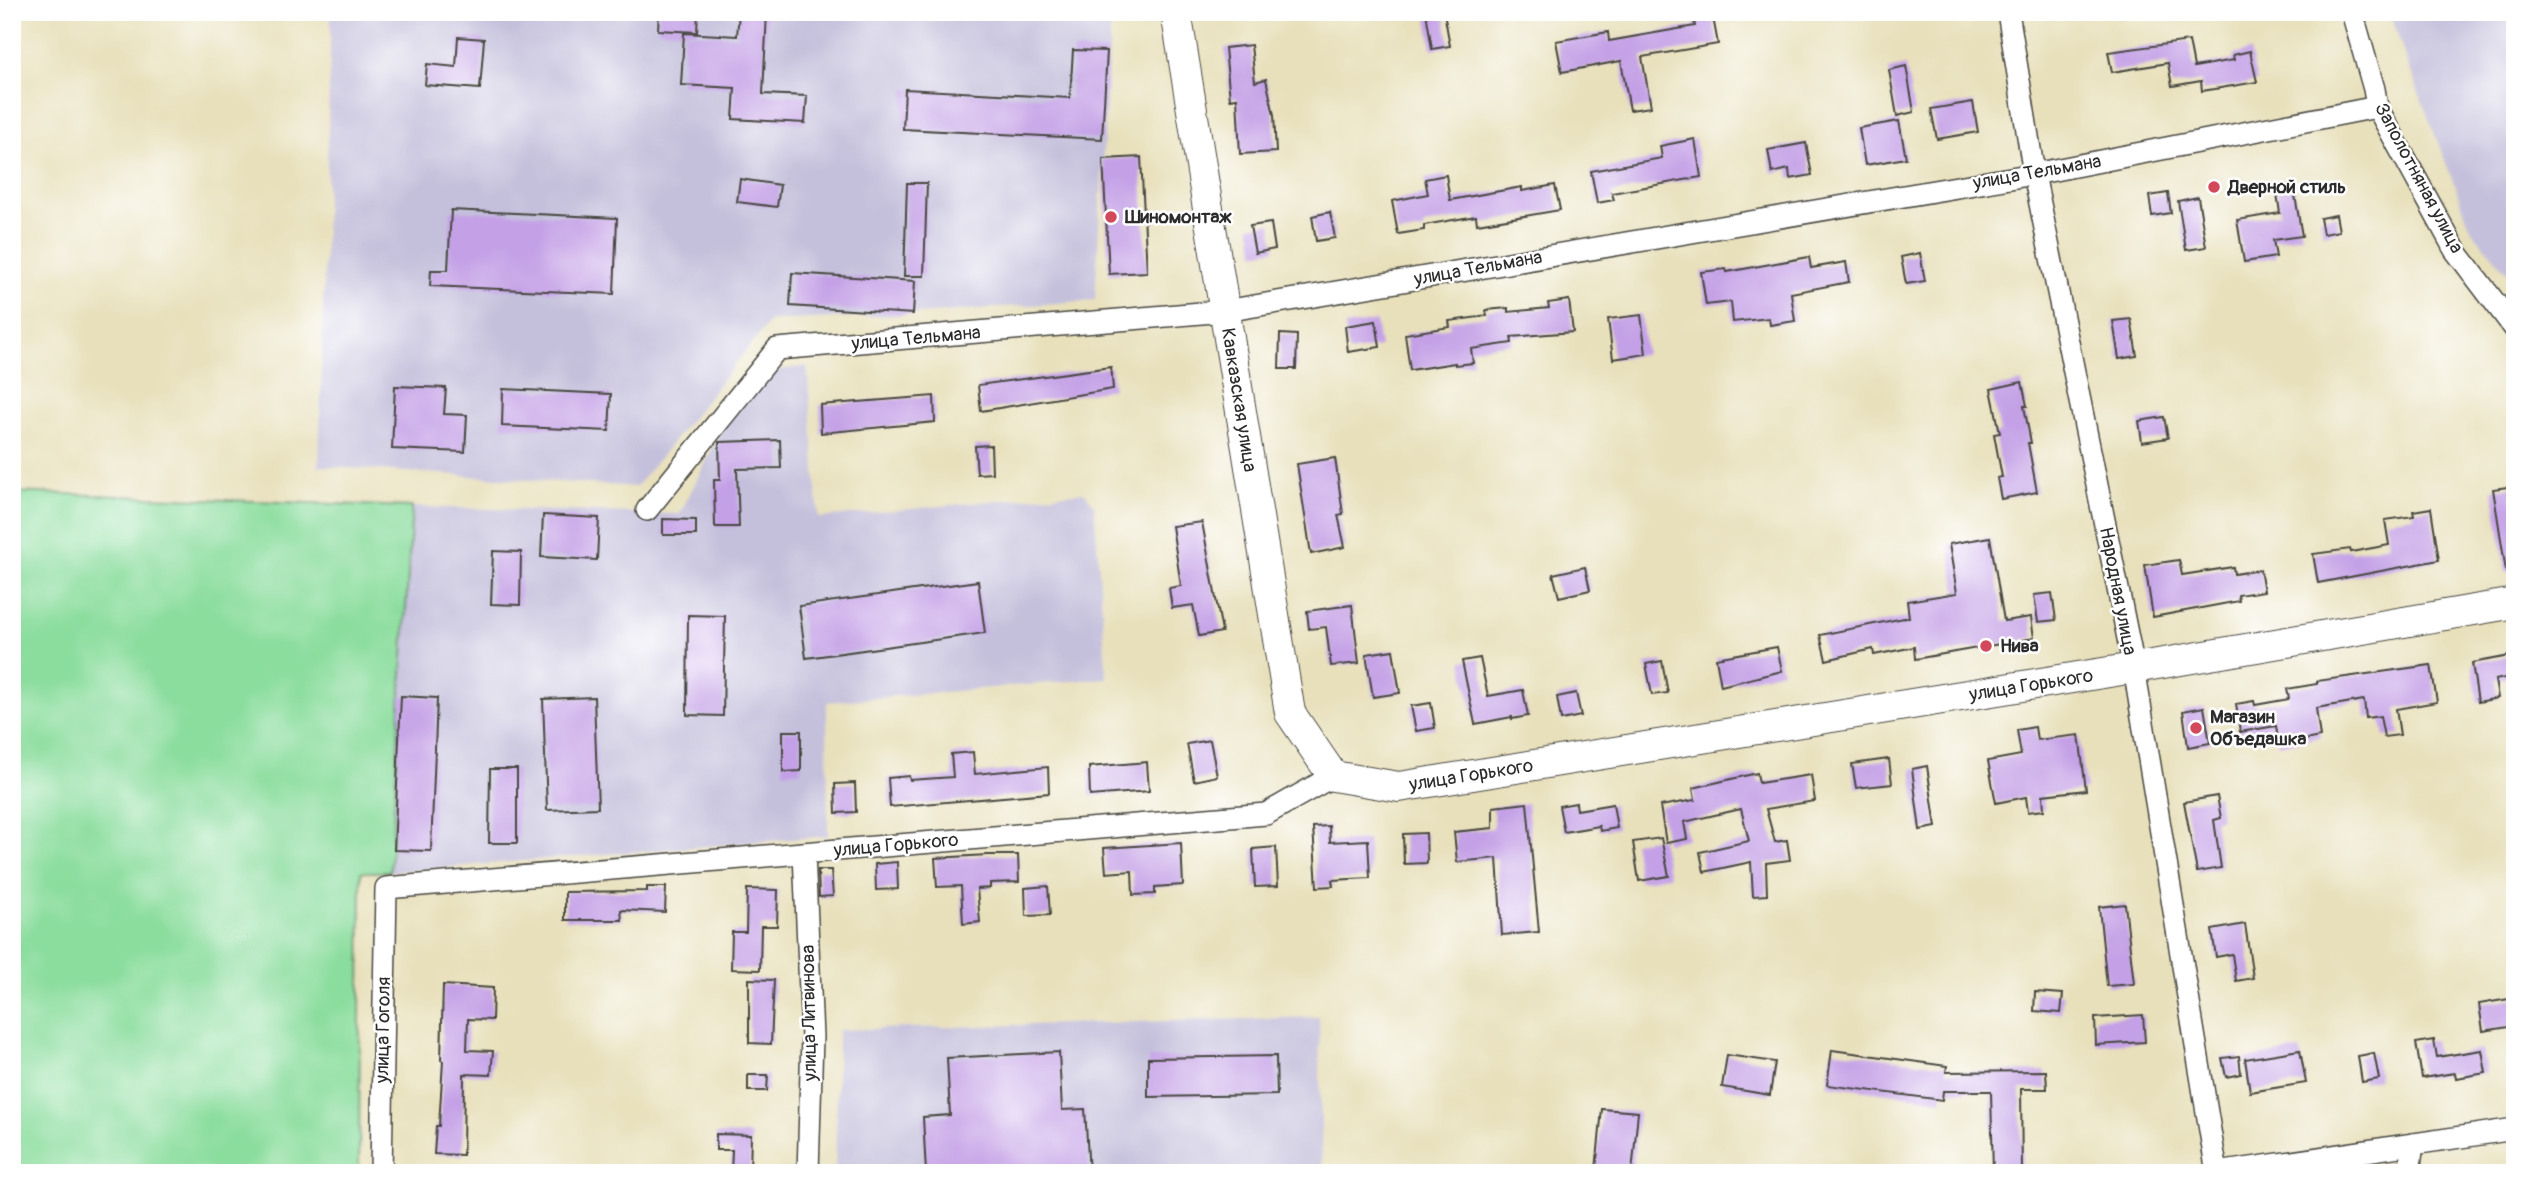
<svg xmlns="http://www.w3.org/2000/svg" width="2527" height="1185" font-family="Pangolin,sans-serif">
	<rect width="100%" height="100%" fill="#fff"/>
	<filter id="ink" filterUnits="userSpaceOnUse"><feTurbulence type="fractalNoise" baseFrequency=".0143" numOctaves="2"/><feDisplacementMap in="SourceGraphic" scale="14" xChannelSelector="R" yChannelSelector="G"/><feConvolveMatrix kernelMatrix="1 2 1 2 8 2 1 2 1" color-interpolation-filters="sRGB"/></filter>
	<filter id="wash" filterUnits="userSpaceOnUse"><feTurbulence type="fractalNoise" baseFrequency=".00686" numOctaves="4" result="noise"/><feDisplacementMap in="SourceGraphic" scale="28" xChannelSelector="R" yChannelSelector="G"/><feGaussianBlur stdDeviation="1.57" result="paint"/><feColorMatrix in="noise" values="0 0 0 0 0 0 0 0 0 0 0 0 0 0 0 0 0 1.4 0 .05"/><feComposite in="paint" operator="in"/></filter>
	<g filter="url(#wash)">
		<rect width="100%" height="100%" fill="#e8e0bb"/>
		<g fill="#c4c0db">
			<path d="M331,12h777l2,15 -15,273 -176,14 -149,7 -134,166 -317,-21z"/>
			<path d="M2390,12h125v270l-43,-51 -68,-177z"/>
			<path d="M807,366l12,152 265,-26 10,12 13,174 -280,24 1,134 -438,36 22,-365 268,7 42,-85 51,-58z"/>
			<path d="M1319,1017l3,156h-487l3,-143z"/>
		</g>
		<path fill="#8bdd9e" stroke="#5b8464" stroke-width="2" d="M12,492l400,15 -22,365h-29l-2,301h-347z"/>
		<g id="blocks">
			<g fill="#c4a1e6">
				<path d="M659,12h39l-1,20 -39,-2z"/>
				<path d="M739,12h28l-4,82 44,2 -2,27 -72,-4 2,-31 -54,-3 3,-52 53,3z"/>
				<path d="M1426,12h18l6,34 -18,3z"/>
				<path d="M1692,12h20l6,32 -76,13 9,50 -21,3 -9,-49 -59,11 -6,-31 52,-9 1,9 86,-15z"/>
				<path d="M458,37l26,2 -4,50 -55,-4 2,-21 29,3z"/>
				<path d="M2189,41l5,26 40,-7 -1,-5 17,-4 7,31 -55,9 -1,-10 -29,5 -4,-23 -56,9 -4,-20z"/>
				<path d="M1251,45l4,37 11,-3 8,36 2,37 -36,2 -3,-56 -7,1 -5,-51z"/>
				<path d="M1073,50l34,1 -5,88 -199,-10 2,-40 165,9z"/>
				<path d="M1906,66l8,46 -17,4 -8,-46z"/>
				<path d="M1973,102l5,30 -41,7 -6,-30z"/>
				<path d="M1899,121l7,37 -41,7 -6,-37z"/>
				<path d="M1695,139l6,38 -89,16 2,7 -17,3 -6,-32 71,-13 -2,-12z"/>
				<path d="M1806,143l6,32 -22,4 -1,-10 -17,4 -4,-23z"/>
				<path d="M1141,157l6,115 -38,2 -6,-115z"/>
				<path d="M1446,175l4,25 72,-13v4l33,-6 5,25 -83,14 -1,-8 -52,9v5l-26,4 -6,-33 36,-7 -3,-15z"/>
				<path d="M740,179l40,6 -3,22 -40,-5z"/>
				<path d="M907,183h20l-3,93h-20z"/>
				<path d="M2293,184l9,52 -29,4 3,17 -32,5 -7,-42 43,-7 -4,-26z"/>
				<path d="M2168,193l3,20 -19,3 -3,-20z"/>
				<path d="M2198,197l8,50 -20,3 -8,-49z"/>
				<path d="M451,210l166,8 -3,76 -184,-8 1,-16h17z"/>
				<path d="M1330,212l5,26 -19,3 -4,-25z"/>
				<path d="M2336,215l3,16 -16,3 -3,-16z"/>
				<path d="M1271,223l4,26 -20,4 -5,-27z"/>
				<path d="M1920,253l5,28 -19,3 -5,-27z"/>
				<path d="M1809,257l2,11 35,-6 3,20 -58,11 4,28 -25,4 -1,-7 -36,4 -2,-20 -25,3 -5,-33 25,-3 1,3z"/>
				<path d="M792,273l123,8 -2,33 -123,-8z"/>
				<path d="M1569,300l4,32 -62,5 1,6 -41,6 2,14 -18,2v-2l-45,7 -5,-36 45,-7 -1,-6 38,-5 -1,-6 22,-2v4l41,-4 -1,-5z"/>
				<path d="M1641,315l5,39 -33,5 -5,-40z"/>
				<path d="M2131,319l6,37 -18,3 -6,-38z"/>
				<path d="M1376,321l4,26 -32,5 -3,-26z"/>
				<path d="M1280,334l17,1 -1,34h-17z"/>
				<path d="M1111,367l2,22 -132,22 -3,-26z"/>
				<path d="M2022,382l5,24h-3l7,37h-3l9,49 -36,7 -4,-21 5,-1 -8,-43 6,-1 -9,-44z"/>
				<path d="M395,386l51,2 -2,26 23,1 -2,37 -73,-3z"/>
				<path d="M503,389l108,5 -2,37 -107,-5z"/>
				<path d="M934,396l1,26 -114,11 -1,-28z"/>
				<path d="M2164,417l4,21 -26,4 -3,-21z"/>
				<path d="M780,440l1,28 -44,1 2,58h-24l-1,-47h6l-1,-38z"/>
				<path d="M991,445l1,28 -15,1 -2,-28z"/>
				<path d="M1335,458l8,56 -5,1 7,32 -34,7 -14,-90z"/>
				<path d="M2515,486v85h-9l-13,-82z"/>
				<path d="M2431,508l8,52 -121,23 -5,-29 37,-5 1,3 38,-7 -4,-25 29,-4 -1,-5z"/>
				<path d="M543,515l56,3 -2,42 -56,-3z"/>
				<path d="M663,519l33,1v15h-33z"/>
				<path d="M1202,522l20,110 -23,4 -6,-31 -21,3 -3,-20 12,-2 -9,-60z"/>
				<path d="M1990,537l14,84 27,-4 3,21 -119,21 -1,-12 -40,8 -1,-6 -47,11 -6,-25 89,-18 -2,-16 50,-8 -8,-49z"/>
				<path d="M493,551l28,1 -1,53 -29,-1z"/>
				<path d="M2179,560l3,15 51,-8 1,7 26,-4 4,21 -26,4 1,6 -86,16 -8,-52z"/>
				<path d="M1585,567l5,23 -31,7 -6,-23z"/>
				<path d="M978,581l7,52 -179,25 -7,-52z"/>
				<path d="M2052,593l4,27 -18,2 -4,-27z"/>
				<path d="M1352,605l7,58 -28,3 -5,-39 -17,2 -2,-18z"/>
				<path d="M688,615l37,1 -2,100 -36,-1z"/>
				<path d="M1777,647l5,24 -61,15 -5,-28z"/>
				<path d="M1393,650l7,43 -27,4 -7,-43z"/>
				<path d="M2515,655v21l-20,4 3,18 -20,4 -6,-39z"/>
				<path d="M1480,658l8,38 35,-6 5,26 -16,3v-2l-37,7 -13,-63z"/>
				<path d="M1662,661l6,32 -16,2 -6,-31z"/>
				<path d="M2431,665l6,37 -41,7 4,26 -16,2 -4,-21 -14,2 -2,-18 -48,8 4,29 -41,8 -3,-19 -36,6 -4,-28 18,-3 1,4 34,-6 -2,-10 30,-5v-3z"/>
				<path d="M1576,693l5,23 -20,4 -4,-23z"/>
				<path d="M401,696l36,2 -6,153 -37,-1z"/>
				<path d="M594,697l4,111 -51,2 -4,-111z"/>
				<path d="M1431,703l4,25 -19,3 -5,-25z"/>
				<path d="M2204,707l6,36 -22,4 -5,-36z"/>
				<path d="M2035,727l2,13 42,-5 7,55 -43,5 1,15 -16,2 -2,-15 -30,6 -8,-42 33,-6 -4,-25z"/>
				<path d="M783,731h18v40l-18,1z"/>
				<path d="M1210,740l7,36 -23,5 -7,-37z"/>
				<path d="M973,752l2,22 73,-7 1,26 -159,14 -2,-29 21,-2 1,4 43,-3 -2,-23z"/>
				<path d="M1889,759l3,25 -36,4 -4,-24z"/>
				<path d="M1147,762l2,29 -59,5 -1,-29z"/>
				<path d="M1927,766l9,61 -16,3 -8,-61z"/>
				<path d="M490,769h27v74h-28z"/>
				<path d="M1757,773l2,10 52,-8 4,26 -49,8 9,33 12,-2 3,20 -24,3 1,32 -14,1 -2,-34 -47,10 -4,-20 49,-11 -8,-32 -57,13 3,17 -21,4 -6,-37 35,-6 -2,-12z"/>
				<path d="M855,783l1,29 -20,1 -1,-29z"/>
				<path d="M2217,796l4,22 -7,2 7,48 -24,4 -13,-70z"/>
				<path d="M1527,803l12,129 -37,3 -5,-77 -40,4 -3,-30 39,-4v-21z"/>
				<path d="M1576,803l1,7 36,-6 4,24 -17,3 -1,-5 -35,6 -5,-26z"/>
				<path d="M1329,826l1,16 38,-2 2,38 -38,2 1,6 -16,1 -4,-60z"/>
				<path d="M1426,833l1,30 -23,1 -1,-30z"/>
				<path d="M1661,838l8,38 -30,5 -6,-39z"/>
				<path d="M1181,843l2,42 -28,2v7l-22,1 -1,-24 -26,2 -2,-25z"/>
				<path d="M1276,847l2,39 -23,1 -2,-38z"/>
				<path d="M988,855h30l1,27 -29,1v5l-13,1 3,33 -17,2 -2,-38 -24,1 -2,-29z"/>
				<path d="M897,862l1,27 -22,1 -1,-26z"/>
				<path d="M818,870h13l2,26 -14,1z"/>
				<path d="M1048,886l2,29 -24,1 -1,-28z"/>
				<path d="M647,887h19l-1,25 -44,-2 1,10h-57v-28l82,-1z"/>
				<path d="M747,889l31,1 -1,36h-16l-1,44 -29,-1 1,-37h14z"/>
				<path d="M2125,904l9,80 -27,2 -8,-79z"/>
				<path d="M2245,924l8,54 -17,3 -4,-27 -16,3 -4,-27z"/>
				<path d="M749,979l25,1 -3,64 -22,-1z"/>
				<path d="M443,985l50,3 -1,32 -24,-1 -1,31 26,1 -2,24 -27,-1 -1,81 -29,-1 2,-28h3l4,-65 -2,-1z"/>
				<path d="M2035,992l28,2 -2,19 -27,-2z"/>
				<path d="M2515,998v28l-32,5 -4,-27z"/>
				<path d="M2143,1015l2,27 -49,3 -1,-27z"/>
				<path d="M2434,1040l3,17 45,-7 4,23 -30,5 -1,-5 -33,5 -6,-35z"/>
				<path d="M1832,1050l115,16 -1,6 100,-1 1,18h-26l1,84h-29l-2,-82h-48l-1,9 -115,-15z"/>
				<path d="M2300,1050l6,33 -56,9 -5,-33z"/>
				<path d="M1059,1052l3,58 23,-1 4,64h-163l-3,-56 27,-2 -3,-57z"/>
				<path d="M2374,1053l5,26 -17,3 -4,-26z"/>
				<path d="M1727,1055l48,7 -5,33 -48,-8z"/>
				<path d="M1276,1056l1,39 -129,2v-39z"/>
				<path d="M2239,1056l2,18 -15,3 -4,-19z"/>
				<path d="M748,1075h20l-1,16h-19z"/>
				<path d="M1602,1109l36,3 -6,61 -36,-3z"/>
				<path d="M716,1134l35,1 -1,38h-19l1,-23h-16z"/>
			</g>
		</g>
	</g>
	<g filter="url(#ink)">
		<use href="#blocks" fill-opacity="0" stroke="#474641" stroke-width="2"/>
		<g fill="none" stroke-linecap="round" stroke-linejoin="round">
			<g stroke="#474641" stroke-width="24">
				<g id="street">
					<path d="M2008,12l26,162 100,494 83,505"/>
					<path d="M2352,12l22,77 3,18 78,143 60,79"/>
					<path d="M647,510l130,-161 448,-38 809,-137 343,-67"/>
					<path d="M804,853l8,184 -4,136"/>
					<path d="M381,1173l5,-285 880,-74 67,-38"/>
					<path d="M2217,1173l298,-44"/>
					<path d="M2409,1173l4,-29"/>
				</g>
			</g>
			<g stroke="#474641" stroke-width="32">
				<path id="secondary" d="M1176,12l114,701 43,63 66,11 735,-119 381,-65"/>
			</g>
			<use href="#street" stroke="#fff" stroke-width="21"/>
			<use href="#secondary" stroke="#fff" stroke-width="30"/>
		</g>
	</g>
	<g fill="#d1495b" stroke="#fff" stroke-width="2.5">
		<circle cx="2214" cy="187" r="7"/>
		<circle cx="1111" cy="217" r="7"/>
		<circle cx="1986" cy="646" r="7"/>
		<circle cx="2196" cy="728" r="7"/>
	</g>
	<g text-anchor="middle" dominant-baseline="central" stroke-width="5" stroke-linejoin="round" paint-order="stroke">
		<g font-size="19" fill="#2b2b2b" stroke="#fff">
			<text transform="translate(2037 172) rotate(-10)">улица Тельмана</text>
			<text transform="translate(2419 178) rotate(62)">Заполотняная улица</text>
			<text transform="translate(1478 268) rotate(-10)">улица Тельмана</text>
			<text transform="translate(916 338) rotate(-5)">улица Тельмана</text>
			<text transform="translate(1239 400) rotate(81)">Кавказская улица</text>
			<text transform="translate(2118 591) rotate(79)">Народная улица</text>
			<text transform="translate(2031 685) rotate(-9)">улица Горького</text>
			<text transform="translate(1471 775) rotate(-9)">улица Горького</text>
			<text transform="translate(896 845) rotate(-5)">улица Горького</text>
			<text transform="translate(809 1013) rotate(-91)">улица Литвинова</text>
			<text transform="translate(383 1030) rotate(-89)">улица Гоголя</text>
		</g>
		<g font-size="19" font-weight="bold" fill="#2b2b2b" stroke="#fff" text-anchor="start">
			<text x="2228" y="187">Дверной стиль</text>
			<text x="1125" y="217">Шиномонтаж</text>
			<text x="2000" y="646">Нива</text>
			<text x="2210" y="717">Магазин<tspan x="2210" dy="22">Объедашка</tspan></text>
		</g>
	</g>
	<rect width="2527" height="1185" fill="none" stroke="#fff" stroke-width="42"/>
</svg>
